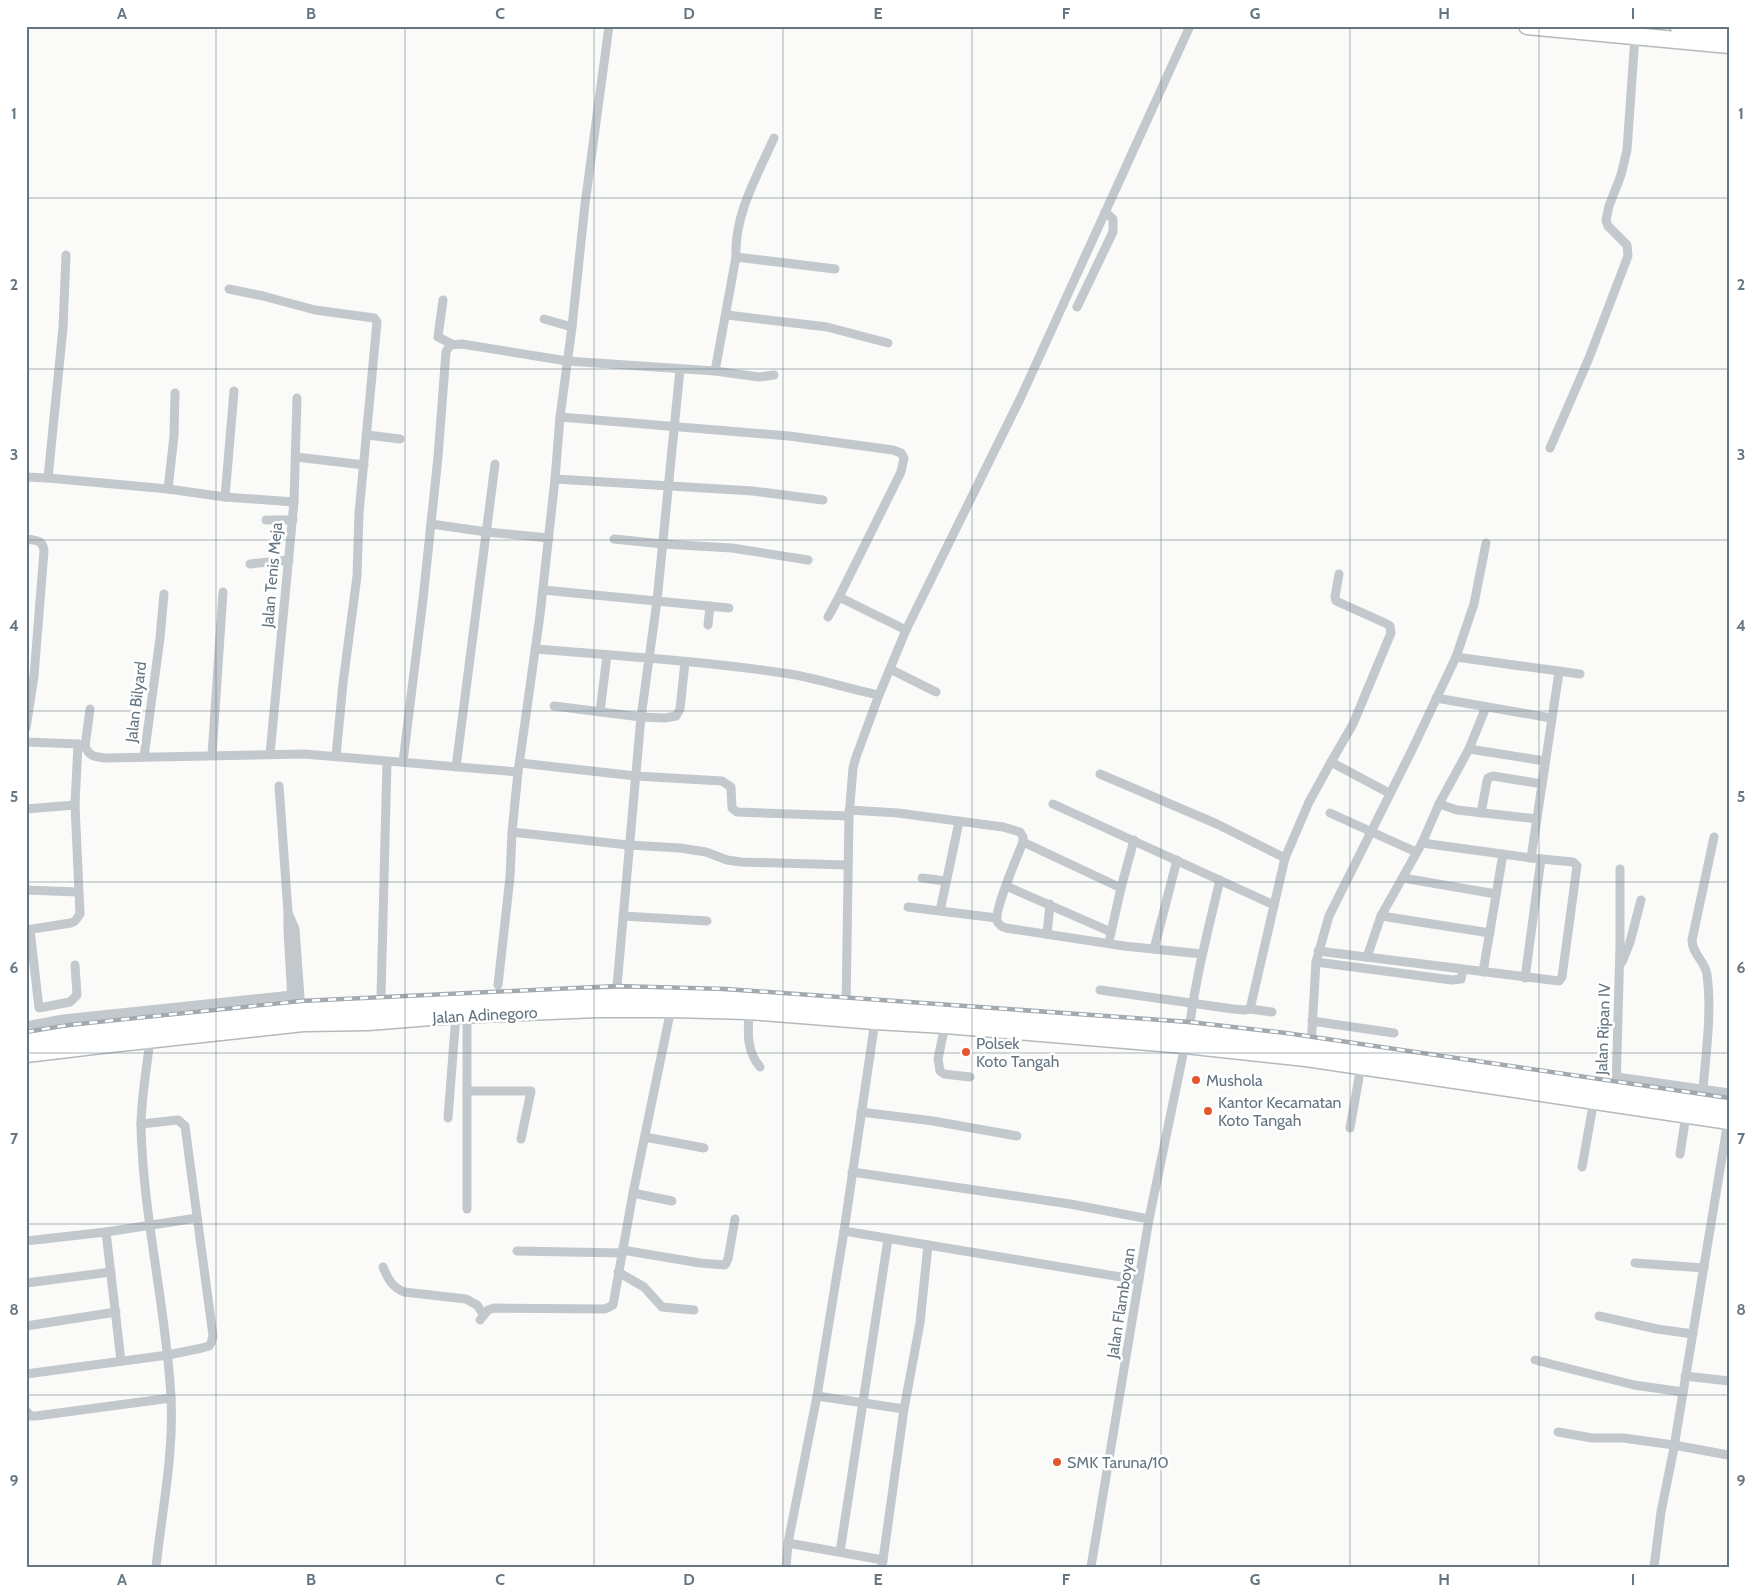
<svg xmlns="http://www.w3.org/2000/svg" width="1755" height="1593" font-family="Cabin,sans-serif">
	<rect width="100%" height="100%" fill="#fafaf8"/>
	<g fill="none" stroke-linecap="round" stroke-linejoin="round">
		<g stroke="#b4b9bd" stroke-width="19">
			<g id="highway">
				<path d="M1527,26l202,19"/>
				<path d="M1678,26l51,5"/>
				<path d="M26,1041l124,-16 143,-14 188,-11 137,-3h67l161,9 226,16 203,18 454,66"/>
				<path d="M26,1054l84,-10 193,-21 65,-1 88,-7 141,-6h74l78,2 126,10 70,4 240,20 121,13 423,63"/>
			</g>
		</g>
		<g stroke="#c3c8cc" stroke-width="9">
			<path d="M736,257l99,12"/>
			<path d="M229,289l34,7 52,14 59,8 3,4 -18,191 -2,63 -14,107 -7,73"/>
			<path d="M443,300l-5,37 14,7"/>
			<path d="M1077,307l36,-75v-13l-8,-7"/>
			<path d="M727,315l100,12 61,16"/>
			<path d="M544,319l28,8"/>
			<path d="M715,371l21,-114c-2,-42 21,-81 38,-119"/>
			<path d="M175,393l-1,43 -6,53 57,8 69,5"/>
			<path d="M560,417l229,19 104,14 8,3 3,5 -3,14 -62,125"/>
			<path d="M367,435l33,4"/>
			<path d="M1550,448l39,-90 39,-102 -1,-11 -19,-19 -2,-6 3,-14 12,-31 6,-25 8,-114"/>
			<path d="M296,457l68,8"/>
			<path d="M26,477l22,1 15,-150 3,-73"/>
			<path d="M48,478l120,11"/>
			<path d="M555,479l198,12 70,9"/>
			<path d="M225,497l9,-106"/>
			<path d="M266,520h27"/>
			<path d="M431,524l56,8 62,6"/>
			<path d="M26,539c10,1 17,1 18,12l-10,125 -8,52"/>
			<path d="M614,539l49,5 69,4 76,12"/>
			<path d="M250,564l39,-4"/>
			<path d="M1339,574l-4,23 1,4 49,22 5,3 1,7 -38,91 -22,38 58,31"/>
			<path d="M543,590l186,18"/>
			<path d="M828,617l11,-20 67,33"/>
			<path d="M708,625l2,-19"/>
			<path d="M536,649c84,7 170,12 254,25 30,5 59,15 89,21"/>
			<path d="M1456,657l124,17"/>
			<path d="M890,669l46,23"/>
			<path d="M1436,698l115,20"/>
			<path d="M554,706l87,11 24,1 11,-2 4,-7 5,-47"/>
			<path d="M600,712l7,-57"/>
			<path d="M26,742l52,2 -3,61 5,109 -5,7 -4,2 -45,7"/>
			<path d="M78,744l7,2c5,12 11,11 22,12l197,-4 214,18"/>
			<path d="M85,746l5,-37"/>
			<path d="M1469,749l76,12"/>
			<path d="M270,754l24,-252 3,-104"/>
			<path d="M212,755l11,-163"/>
			<path d="M144,757l16,-119 4,-44"/>
			<path d="M403,762l20,-163 15,-142 8,-105 4,-7 12,-1 105,17 148,10 44,6 15,-2"/>
			<path d="M520,763l116,13 86,5 9,6 1,21 5,4 112,4"/>
			<path d="M456,767l39,-303"/>
			<path d="M1100,774l117,50 68,34"/>
			<path d="M279,786l9,126v18l4,71"/>
			<path d="M1053,804l221,101"/>
			<path d="M1439,804l18,6 80,9"/>
			<path d="M26,809l49,-4"/>
			<path d="M849,810l49,3 105,14 17,5 3,5v5c-5,13 -29,68 -26,79 2,4 5,6 9,7l118,18 78,8"/>
			<path d="M1330,813l86,39"/>
			<path d="M1481,813l6,-32 1,-3 5,-2 49,8"/>
			<path d="M959,822l-19,89 57,7"/>
			<path d="M512,832l116,13 52,3 26,4 21,8 14,2 106,3"/>
			<path d="M1023,842l98,46"/>
			<path d="M1422,843l109,15 28,-186"/>
			<path d="M922,878l24,3"/>
			<path d="M1403,878l93,16"/>
			<path d="M1006,886l105,46"/>
			<path d="M26,890l52,2"/>
			<path d="M908,907l32,4"/>
			<path d="M289,915l6,14 6,82"/>
			<path d="M623,916l84,5"/>
			<path d="M1381,916l109,17"/>
			<path d="M30,930l9,78 31,-6 7,-7 -2,-30"/>
			<path d="M1047,934l3,-30"/>
			<path d="M1110,937l11,-49 13,-48"/>
			<path d="M1154,949l23,-89"/>
			<path d="M1318,951l241,30 3,-4 15,-111 -4,-4 -42,-4"/>
			<path d="M1367,957l14,-41 41,-73 17,-39 30,-55 17,-42"/>
			<path d="M1316,962l136,18 9,-1 2,-9"/>
			<path d="M1622,962l8,-20 11,-42"/>
			<path d="M1483,972l20,-118"/>
			<path d="M1525,978l16,-119"/>
			<path d="M498,985l12,-108 2,-45 6,-60 22,-157 15,-136 5,-62 12,-90 13,-123 24,-178"/>
			<path d="M1100,990l133,19 11,1 6,-1 35,-151 24,-56 22,-40"/>
			<path d="M618,997l-1,-11 24,-269 16,-116 23,-232"/>
			<path d="M379,1006l2,-9 6,-235"/>
			<path d="M846,1006l3,-190 4,-48 3,-11 23,-62 27,-65 115,-233 169,-371"/>
			<path d="M1250,1009l22,3"/>
			<path d="M749,1011c-1,22 -3,39 11,56"/>
			<path d="M1312,1021l82,12"/>
			<path d="M945,1025l-7,34 2,12 4,3 26,3"/>
			<path d="M26,1026l37,-7 229,-24"/>
			<path d="M1189,1031c6,-51 19,-101 31,-151"/>
			<path d="M150,1039c-3,28 -9,60 -9,87 2,91 25,180 30,271 3,58 -9,113 -15,170"/>
			<path d="M1311,1046l5,-84 13,-46 83,-166 44,-93 18,-53 12,-61"/>
			<path d="M1617,1077l112,16"/>
			<path d="M1616,1089l4,-144v-76"/>
			<path d="M1703,1089c3,-37 9,-77 4,-114 -1,-13 -15,-21 -15,-35l22,-103"/>
			<path d="M467,1091h64l-10,48"/>
			<path d="M861,1112l72,9 84,15"/>
			<path d="M448,1118l8,-103"/>
			<path d="M1350,1128l11,-62"/>
			<path d="M645,1137l59,11"/>
			<path d="M1680,1154l6,-39"/>
			<path d="M1582,1167l12,-67"/>
			<path d="M852,1172l218,32 79,15"/>
			<path d="M633,1193l39,8"/>
			<path d="M467,1209v-194"/>
			<path d="M844,1231l84,14 -8,78 -16,86 -22,158"/>
			<path d="M106,1232l15,129"/>
			<path d="M26,1241l80,-9 91,-14"/>
			<path d="M928,1245l211,35"/>
			<path d="M622,1250l78,13 25,2 3,-6 7,-40"/>
			<path d="M517,1251l105,2"/>
			<path d="M1635,1263l69,5"/>
			<path d="M383,1267c5,12 9,20 21,25l62,7 11,6 6,9"/>
			<path d="M618,1272l26,15 18,20 32,3"/>
			<path d="M26,1283l85,-11"/>
			<path d="M1599,1316l58,13 36,5"/>
			<path d="M480,1320l8,-10 6,-2 111,1 8,-4 20,-112 38,-184"/>
			<path d="M26,1326l90,-14"/>
			<path d="M1535,1360l99,25 49,7"/>
			<path d="M26,1374l142,-19 34,-7 7,-2 2,-3 2,-7 -28,-210 -7,-6 -37,4"/>
			<path d="M1685,1376l44,5"/>
			<path d="M817,1396l87,13"/>
			<path d="M26,1411l5,5h5l135,-18"/>
			<path d="M1558,1432l34,6h31l51,7 54,10"/>
			<path d="M788,1543l95,17"/>
			<path d="M840,1552l48,-313"/>
			<path d="M786,1567l2,-24 29,-147 27,-165 31,-210"/>
			<path d="M1091,1567l58,-348 36,-174"/>
			<path d="M1654,1567l7,-55 12,-59 55,-332"/>
		</g>
		<use href="#highway" stroke="#fff" stroke-width="16"/>
		<g stroke="#a2aab0" stroke-width="4.5">
			<path id="rail" d="M26,1032l42,-7 233,-24 316,-15 109,3 464,33 96,11 443,65"/>
		</g>
		<use href="#rail" stroke="#fff" stroke-width="2.5" stroke-dasharray="8" stroke-linecap="butt"/>
	</g>
	<path fill="none" stroke="#657683" stroke-width="1" stroke-opacity="0.55" d="M216,26v1541M405,26v1541M594,26v1541M783,26v1541M972,26v1541M1161,26v1541M1350,26v1541M1539,26v1541M26,198h1703M26,369h1703M26,540h1703M26,711h1703M26,882h1703M26,1053h1703M26,1224h1703M26,1395h1703"/>
	<g fill="#e4572e" stroke="#fff" stroke-width="2">
		<circle cx="966" cy="1052" r="5"/>
		<circle cx="1196" cy="1080" r="5"/>
		<circle cx="1208" cy="1111" r="5"/>
		<circle cx="1057" cy="1462" r="5"/>
	</g>
	<g text-anchor="middle" dominant-baseline="central" stroke-width="5" stroke-linejoin="round" paint-order="stroke">
		<g font-size="16" fill="#657683" stroke="#fff">
			<text transform="translate(272 575) rotate(-85)">Jalan Tenis Meja</text>
			<text transform="translate(136 702) rotate(-83)">Jalan Bilyard</text>
			<text transform="translate(485 1015) rotate(-3)">Jalan Adinegoro</text>
			<text transform="translate(1603 1029) rotate(-88)">Jalan Ripan IV</text>
			<text transform="translate(1121 1303) rotate(-81)">Jalan Flamboyan</text>
		</g>
		<g font-size="16" fill="#657683" stroke="#fff" text-anchor="start">
			<text x="976" y="1043">Polsek<tspan x="976" dy="18">Koto Tangah</tspan></text>
			<text x="1206" y="1080">Mushola</text>
			<text x="1218" y="1102">Kantor Kecamatan<tspan x="1218" dy="18">Koto Tangah</tspan></text>
			<text x="1067" y="1462">SMK Taruna/10</text>
		</g>
	</g>
	<rect width="1755" height="1593" fill="none" stroke="#ffffff" stroke-width="55"/>
	<rect x="28" y="28" width="1700" height="1538" fill="none" stroke="#657683" stroke-width="2"/>
	<g font-size="16" text-anchor="middle" font-weight="bold" fill="#657683">
		<text x="122" y="19">A</text>
		<text x="311" y="19">B</text>
		<text x="500" y="19">C</text>
		<text x="689" y="19">D</text>
		<text x="878" y="19">E</text>
		<text x="1066" y="19">F</text>
		<text x="1255" y="19">G</text>
		<text x="1444" y="19">H</text>
		<text x="1633" y="19">I</text>
		<text x="14" y="119">1</text>
		<text x="1741" y="119">1</text>
		<text x="14" y="290">2</text>
		<text x="1741" y="290">2</text>
		<text x="14" y="460">3</text>
		<text x="1741" y="460">3</text>
		<text x="14" y="631">4</text>
		<text x="1741" y="631">4</text>
		<text x="14" y="802">5</text>
		<text x="1741" y="802">5</text>
		<text x="14" y="973">6</text>
		<text x="1741" y="973">6</text>
		<text x="14" y="1144">7</text>
		<text x="1741" y="1144">7</text>
		<text x="14" y="1315">8</text>
		<text x="1741" y="1315">8</text>
		<text x="14" y="1486">9</text>
		<text x="1741" y="1486">9</text>
		<text x="122" y="1585">A</text>
		<text x="311" y="1585">B</text>
		<text x="500" y="1585">C</text>
		<text x="689" y="1585">D</text>
		<text x="878" y="1585">E</text>
		<text x="1066" y="1585">F</text>
		<text x="1255" y="1585">G</text>
		<text x="1444" y="1585">H</text>
		<text x="1633" y="1585">I</text>
	</g>
</svg>
